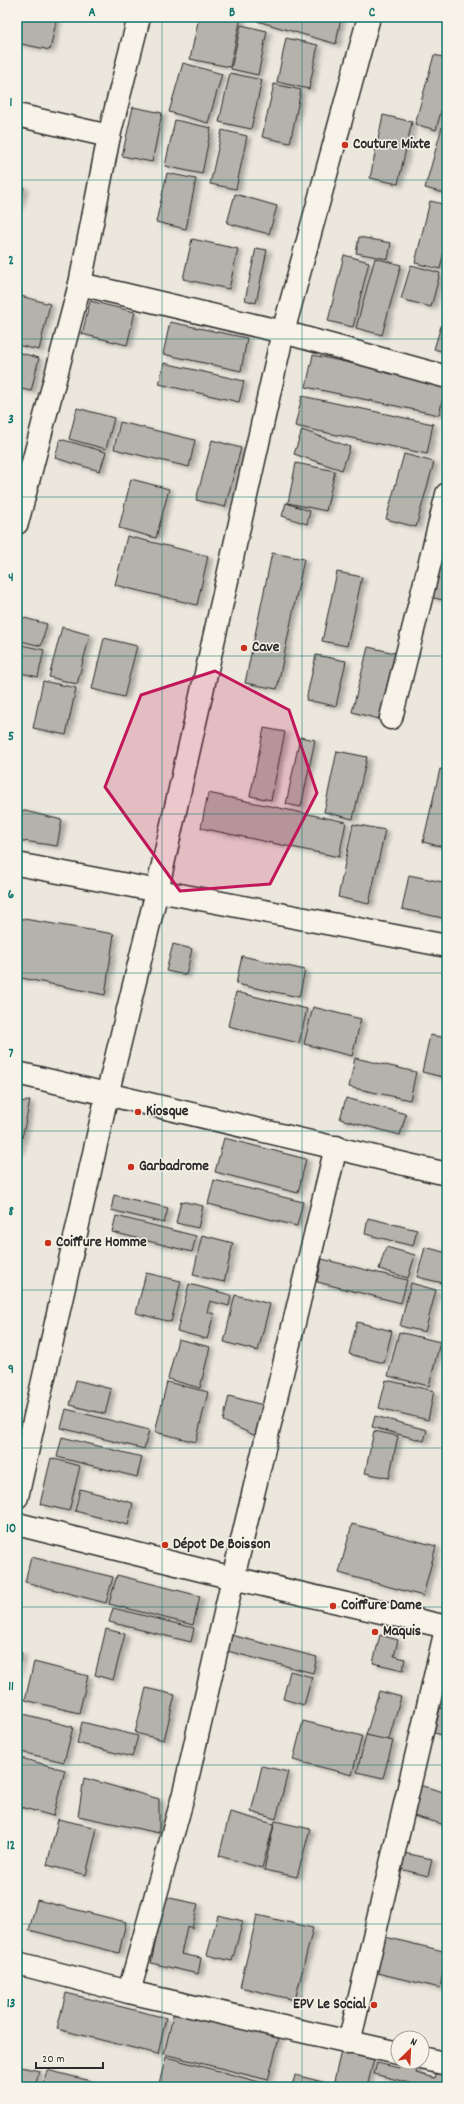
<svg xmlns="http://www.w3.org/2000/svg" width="464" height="2104" font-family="Dekko,sans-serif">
	<defs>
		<filter id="shadow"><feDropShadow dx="4.5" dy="2.5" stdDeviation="2" flood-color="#0004"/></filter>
	</defs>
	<rect width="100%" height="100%" fill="#ebe7dd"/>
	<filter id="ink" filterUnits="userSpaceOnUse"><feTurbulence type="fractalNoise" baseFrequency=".025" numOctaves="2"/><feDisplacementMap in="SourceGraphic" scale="8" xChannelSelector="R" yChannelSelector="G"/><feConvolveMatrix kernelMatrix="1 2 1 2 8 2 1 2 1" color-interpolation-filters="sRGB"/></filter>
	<g filter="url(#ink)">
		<g fill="#b5b2ab" stroke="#2b2b2b" filter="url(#shadow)">
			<path d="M17,17h40l-7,33 -33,-7z"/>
			<path d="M199,17h42l-11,50 -40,-8z"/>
			<path d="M258,17h83l-5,27 -79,-23z"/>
			<path d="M241,25l26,6 -9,44 -27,-6z"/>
			<path d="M286,38l32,7 -9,44 -32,-7z"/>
			<path d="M434,55l13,3v30l-11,42 -21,-6z"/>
			<path d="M183,63l39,11 -14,49 -39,-11z"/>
			<path d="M230,73l32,7 -11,49 -32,-7z"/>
			<path d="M274,84l27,6 -11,53 -28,-6z"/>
			<path d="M133,107l29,6 -10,49 -30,-6z"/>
			<path d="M383,115l29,7 -14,62 -28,-6z"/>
			<path d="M175,120l36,8 -9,46 -37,-8z"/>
			<path d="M442,127l5,1v66l-22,-6z"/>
			<path d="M222,130l25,6 -11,53 -26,-5z"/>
			<path d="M167,173l29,6 -10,50 -30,-7z"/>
			<path d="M17,185l7,2 -7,22z"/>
			<path d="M235,194l42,12 -8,28 -42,-11z"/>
			<path d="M430,201l17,4v33l-7,31 -25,-6z"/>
			<path d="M359,237l32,6 -3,16 -32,-6z"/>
			<path d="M192,239l46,10 -9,40 -46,-10z"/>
			<path d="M256,248l11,2 -11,53 -11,-3z"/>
			<path d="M344,255l25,7 -16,65 -25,-6z"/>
			<path d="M375,258l26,7 -19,70 -26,-7z"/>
			<path d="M411,265l29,8 -9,34 -30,-8z"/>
			<path d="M17,295l33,9 -11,46 -22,-5z"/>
			<path d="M90,301l45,11 -8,33 -45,-11z"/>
			<path d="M170,322l77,16 -6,33 -78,-17z"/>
			<path d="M442,323l5,2v28l-13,-4z"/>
			<path d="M17,352l22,6 -8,33 -14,-3z"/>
			<path d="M313,355l133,29 -7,31 -133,-28z"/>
			<path d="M164,363l80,18 -5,21 -80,-18z"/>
			<path d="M302,396l131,28 -6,30 -132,-28z"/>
			<path d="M77,408l37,10 -8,31 -37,-10z"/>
			<path d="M120,422l75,18 -6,27 -75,-18z"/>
			<path d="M302,430l48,17 -8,23 -48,-16z"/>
			<path d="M60,439l46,13 -6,19 -45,-13z"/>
			<path d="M212,440l29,8 -16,59 -29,-7z"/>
			<path d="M404,454l30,8 -18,65 -30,-8z"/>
			<path d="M296,463l39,8 -9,40 -38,-8z"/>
			<path d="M131,479l38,10 -13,49 -37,-10z"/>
			<path d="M286,503l24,8 -3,13 -25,-8z"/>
			<path d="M447,532v69l-17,-4z"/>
			<path d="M127,536l81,20 -11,49 -82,-20z"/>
			<path d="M272,553l32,6 -27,130 -32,-6z"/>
			<path d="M337,572l25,5 -15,69 -25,-5z"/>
			<path d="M17,616l30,8 -6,22 -24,-6z"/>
			<path d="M62,627l28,8 -13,49 -28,-7z"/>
			<path d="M104,638l33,8 -13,51 -32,-8z"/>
			<path d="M17,644l27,6 -6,27 -21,-5z"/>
			<path d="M368,647l27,6 -16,66 -27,-7z"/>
			<path d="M316,655l30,6 -10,45 -30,-6z"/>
			<path d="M43,681l33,7 -10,47 -33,-7z"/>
			<path d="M264,728l21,4 -14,68 -21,-4z"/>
			<path d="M300,737l15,3 -14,67 -15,-3z"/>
			<path d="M337,751l30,6 -14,62 -29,-7z"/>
			<path d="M440,769l7,2v62l-3,14 -21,-5z"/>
			<path d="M208,793l138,29 -7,35 -138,-29z"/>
			<path d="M17,809l45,11 -5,26 -40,-6z"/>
			<path d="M353,824l32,6 -16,74 -31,-7z"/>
			<path d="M409,875l38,8v36l-45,-10z"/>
			<path d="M18,918l96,16 -9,61 -88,-18z"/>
			<path d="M173,944l19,5 -6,26 -20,-4z"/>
			<path d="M242,956l63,14 -6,27 -63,-13z"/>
			<path d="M236,992l71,17 -8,34 -71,-17z"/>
			<path d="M313,1007l48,12 -9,37 -48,-12z"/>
			<path d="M430,1035l17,3v40l-25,-6z"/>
			<path d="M355,1058l61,14 -6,28 -61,-13z"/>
			<path d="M346,1098l60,16 -6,21 -60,-16z"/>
			<path d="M30,1101l-11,51h-2v-50z"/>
			<path d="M224,1138l82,21 -8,34 -83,-21z"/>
			<path d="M214,1180l89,22 -6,24 -89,-22z"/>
			<path d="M114,1195l54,13 -4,15 -53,-13z"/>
			<path d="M181,1201l22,5 -5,22 -22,-5z"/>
			<path d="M116,1216l80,20 -4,16 -80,-20z"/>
			<path d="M368,1218l49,12 -4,16 -48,-12z"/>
			<path d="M202,1235l31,8 -9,39 -31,-7z"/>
			<path d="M386,1247l29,8 -7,23 -29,-9z"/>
			<path d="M425,1247l22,6v31l-30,-7z"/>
			<path d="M322,1259l85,21 -6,23 -84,-21z"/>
			<path d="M146,1273l35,8 -10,41 -35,-9z"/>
			<path d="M411,1283l25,7 -11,42 -25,-6z"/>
			<path d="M189,1284l42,11 -2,11 -19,-5 -3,11 7,2 -7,25 -30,-8z"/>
			<path d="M235,1295l35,9 -12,47 -34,-9z"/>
			<path d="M357,1322l35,9 -8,32 -35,-9z"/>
			<path d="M399,1332l41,10 -11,44 -41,-10z"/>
			<path d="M178,1339l32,8 -10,41 -32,-9z"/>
			<path d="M76,1380l35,9 -6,25 -35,-9z"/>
			<path d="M386,1380l48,11 -6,29 -49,-12z"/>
			<path d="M167,1382l41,10 -12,50 -41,-10z"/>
			<path d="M229,1396l38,10 -9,31 -35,-16z"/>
			<path d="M66,1409l83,21 -5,19 -83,-21z"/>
			<path d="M375,1416l52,14 -3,11 -52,-14z"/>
			<path d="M374,1431l24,5 -9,42 -24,-5z"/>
			<path d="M62,1437l80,20 -5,20 -80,-20z"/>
			<path d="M51,1458l29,8 -11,45 -29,-7z"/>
			<path d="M80,1489l53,14 -5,22 -53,-14z"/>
			<path d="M352,1524l84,22 -13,50 -84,-23z"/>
			<path d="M31,1557l82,20 -7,26 -81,-21z"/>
			<path d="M117,1575l83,21 -7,29 -84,-21z"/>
			<path d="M113,1608l81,20 -3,14 -82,-20z"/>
			<path d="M106,1629l19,5 -12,46 -18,-5z"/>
			<path d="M231,1635l86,22 -4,16 -86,-22z"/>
			<path d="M380,1635l18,5 -4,16 11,3 -2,11 -30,-7z"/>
			<path d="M17,1652l5,1 -5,21z"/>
			<path d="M34,1662l54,14 -9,37 -54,-13z"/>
			<path d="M290,1671l22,6 -8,28 -21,-6z"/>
			<path d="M447,1676v22l-5,-1z"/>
			<path d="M146,1688l29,7 -11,45 -29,-7z"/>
			<path d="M379,1691l22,6 -13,45 -22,-7z"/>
			<path d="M440,1708l7,1v27l-13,-3z"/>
			<path d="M24,1714l49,13 -9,35 -47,-11v-9z"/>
			<path d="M303,1721l59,15 -10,39 -59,-15z"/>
			<path d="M82,1722l56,14 -6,21 -55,-14z"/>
			<path d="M366,1735l27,6 -10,37 -26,-6z"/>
			<path d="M21,1758l44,12 -12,46 -36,-10v-33z"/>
			<path d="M262,1766l26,6 -12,47 -25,-7z"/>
			<path d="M84,1778l75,21v34l-81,-17z"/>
			<path d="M419,1785l28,8v25l-2,7 -35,-10z"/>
			<path d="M230,1812l44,12 -12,44 -43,-12z"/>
			<path d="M58,1819l39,9 -11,47 -39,-10z"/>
			<path d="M275,1821l35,8 -13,48 -33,-7z"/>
			<path d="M404,1853l28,6 -4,17 -28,-7z"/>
			<path d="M165,1897l33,7 -6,24 -5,-2 -6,28 20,4 -3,16 -47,-11z"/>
			<path d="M37,1900l89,22 -7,31 -90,-23z"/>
			<path d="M218,1915l25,6 -11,40 -25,-6z"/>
			<path d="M257,1915l56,13 -18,72 -55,-13z"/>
			<path d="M385,1937l62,15 -7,36 -63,-15z"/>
			<path d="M66,1993l100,25 -8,36 -101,-25z"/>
			<path d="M174,2012l105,26 -11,42 -104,-26z"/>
			<path d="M341,2051l33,8 -7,28 -33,-6z"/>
			<path d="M166,2057l101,27 -1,3h-108z"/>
			<path d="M400,2062h19l-3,11 19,5 3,-11 9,2v18h-22l-51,-13 3,-11 22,5z"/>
			<path d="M17,2066l22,5 -4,16h-18z"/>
			<path d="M47,2070l64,16 -1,1h-67z"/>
			<path d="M295,2075l40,10 -1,2h-42z"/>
		</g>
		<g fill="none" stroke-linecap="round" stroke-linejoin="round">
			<g stroke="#2b2b2b" stroke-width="25">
				<g id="street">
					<path d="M17,115l92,21"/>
					<path d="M80,284l203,48 164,45"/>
					<path d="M17,523l63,-239 29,-148 30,-119"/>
					<path d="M391,718l56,-224"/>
					<path d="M17,1073l430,101"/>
					<path d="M17,1497l90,-402 50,-204 126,-559 86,-315"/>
					<path d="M17,1524l216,54 214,49"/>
					<path d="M17,1963l112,29 269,61"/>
					<path d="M129,1992l55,-199 49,-215 103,-431"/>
					<path d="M349,2043l98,-418"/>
					<path d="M422,2058l25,6"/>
				</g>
			</g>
			<g stroke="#2b2b2b" stroke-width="25">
				<path id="secondary" d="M17,864l430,82"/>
			</g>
			<use href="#street" stroke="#f7f3e8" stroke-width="22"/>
			<use href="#secondary" stroke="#f7f3e8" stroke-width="22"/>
		</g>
	</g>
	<path fill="#c2185b" fill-opacity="0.2" stroke="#c2185b" stroke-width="3" stroke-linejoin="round" d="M215,671l74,39 28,83 -47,91 -90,7 -75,-104 36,-92z"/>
	<path fill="none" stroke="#0f766e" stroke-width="1" stroke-opacity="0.55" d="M162,17v2070M302,17v2070M17,180h430M17,339h430M17,497h430M17,656h430M17,814h430M17,973h430M17,1131h430M17,1290h430M17,1448h430M17,1607h430M17,1765h430M17,1924h430"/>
	<g fill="#c8321e" stroke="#f7f3e8" stroke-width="1.5">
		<circle cx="345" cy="145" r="4"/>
		<circle cx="244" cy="648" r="4"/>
		<circle cx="138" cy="1112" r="4"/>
		<circle cx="131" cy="1167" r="4"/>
		<circle cx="48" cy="1243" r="4"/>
		<circle cx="165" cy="1545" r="4"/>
		<circle cx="333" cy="1606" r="4"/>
		<circle cx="375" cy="1632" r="4"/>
		<circle cx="374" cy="2005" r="4"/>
	</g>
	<g text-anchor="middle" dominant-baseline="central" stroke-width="3" stroke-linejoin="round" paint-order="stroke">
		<g font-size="15" font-weight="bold" fill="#2b2b2b" stroke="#f7f3e8" text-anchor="start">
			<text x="353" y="145">Couture Mixte</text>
			<text x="252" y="648">Cave</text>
			<text x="146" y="1112">Kiosque</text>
			<text x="139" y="1167">Garbadrome</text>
			<text x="56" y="1243">Coiffure Homme</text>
			<text x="173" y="1545">Dépot De Boisson</text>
			<text x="341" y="1606">Coiffure Dame</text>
			<text x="383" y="1632">Maquis</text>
			<text x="366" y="2005" text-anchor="end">EPV Le Social</text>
		</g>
	</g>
	<rect width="464" height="2104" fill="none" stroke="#f7f3e8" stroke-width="44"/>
	<g transform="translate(410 2050) rotate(24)"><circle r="19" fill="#f7f3e8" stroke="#a5a39c"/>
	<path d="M0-3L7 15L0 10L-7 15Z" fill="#c8321e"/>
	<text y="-6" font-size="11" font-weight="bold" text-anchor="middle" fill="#2b2b2b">N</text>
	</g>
	<path d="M36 2062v6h67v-6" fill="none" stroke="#2b2b2b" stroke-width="2"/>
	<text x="42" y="2062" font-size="12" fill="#2b2b2b" stroke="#f7f3e8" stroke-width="3" paint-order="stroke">20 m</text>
	<rect x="22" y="22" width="420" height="2060" fill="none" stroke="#0f766e" stroke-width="1.5"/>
	<g font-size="13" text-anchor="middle" font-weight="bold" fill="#0f766e">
		<text x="92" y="16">A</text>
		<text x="232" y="16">B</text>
		<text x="372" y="16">C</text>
		<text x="11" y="106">1</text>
		<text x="11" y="264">2</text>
		<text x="11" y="423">3</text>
		<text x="11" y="581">4</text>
		<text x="11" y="740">5</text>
		<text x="11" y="898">6</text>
		<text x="11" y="1057">7</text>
		<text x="11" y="1215">8</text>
		<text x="11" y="1373">9</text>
		<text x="11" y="1532">10</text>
		<text x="11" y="1690">11</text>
		<text x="11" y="1849">12</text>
		<text x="11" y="2007">13</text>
	</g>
</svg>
